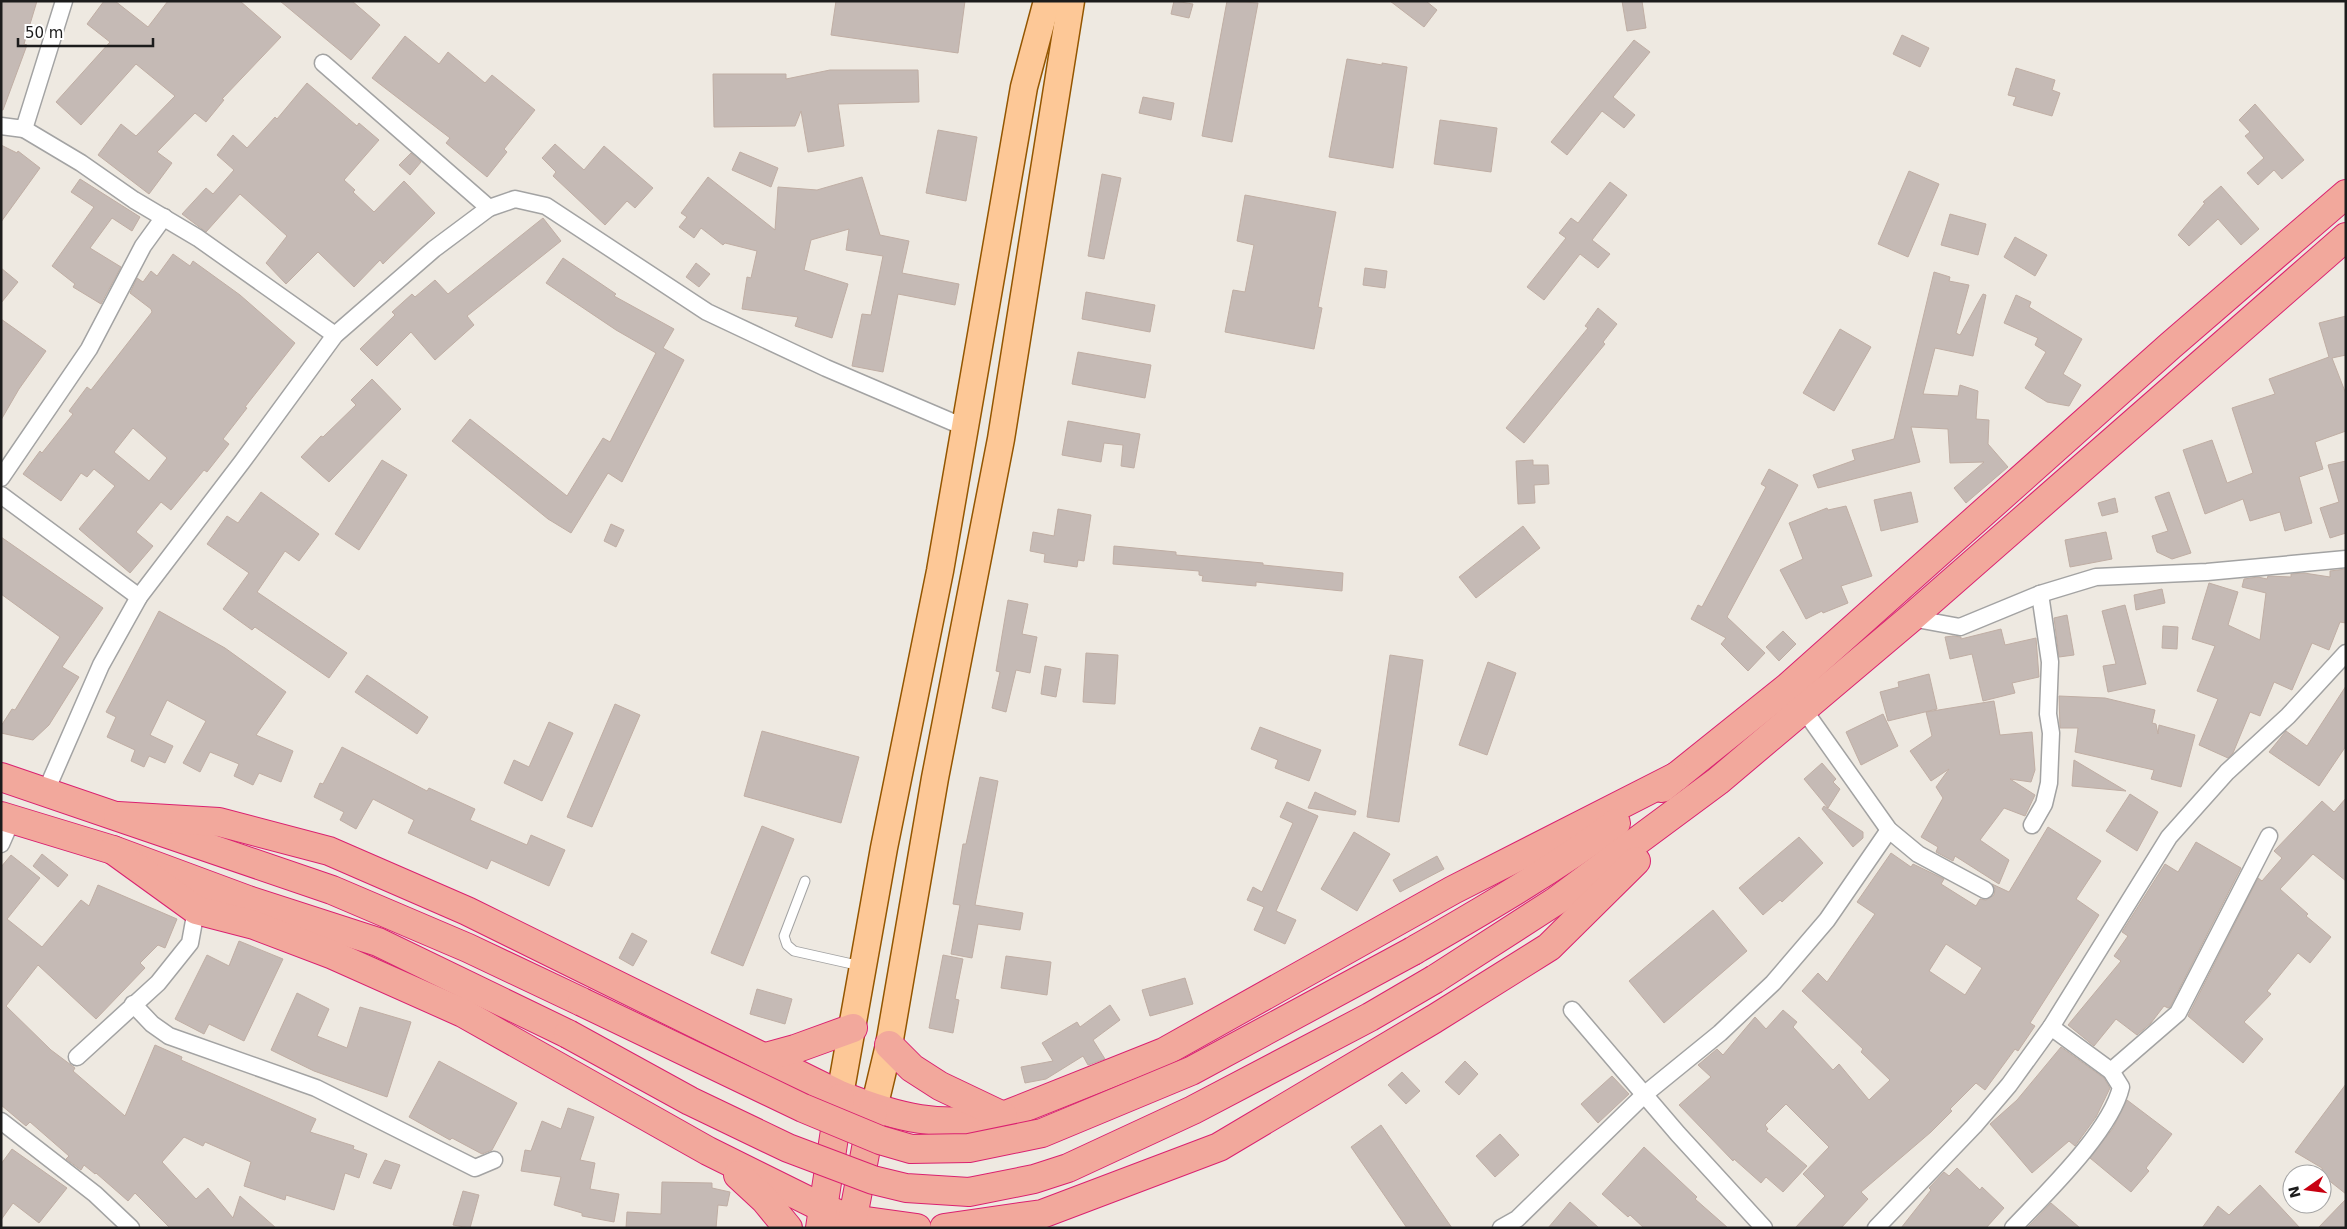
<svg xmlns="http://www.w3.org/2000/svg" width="2347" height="1229" font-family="'DejaVu Sans',sans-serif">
	<rect width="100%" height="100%" fill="#eee9e1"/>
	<g fill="#c5bab5" stroke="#c0aea4" fill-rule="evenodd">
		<path d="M1,1h36l-13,43 3,1 -24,65h-2z"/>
		<path d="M104,1h11l33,26 20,-26h72l41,36 -59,62 2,1 -18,22 -11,-9 -38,39 15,11 -23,31 -51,-39 23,-31 15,12 39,-40 -39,-32 -55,61 -25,-23 54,-60 -23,-18z"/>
		<path d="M280,1h72l28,24 -29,35z"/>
		<path d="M836,1h129l-7,52 -127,-18z"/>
		<path d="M1174,1l19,3 -4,14 -18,-4z"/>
		<path d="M1227,1l31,2 -26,139 -30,-6z"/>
		<path d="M1390,1h36l11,9 -13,17z"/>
		<path d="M1622,1h20l4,27 -19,3z"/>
		<path d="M1902,35l27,13 -9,19 -27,-13z"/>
		<path d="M405,36l34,28 9,-12 37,31 7,-8 43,35 -31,39 3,3 -20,25 -41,-34 4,-5 -78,-60z"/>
		<path d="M1634,40l16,12 -37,45 22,18 -11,13 -22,-17 -35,44 -16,-13z"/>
		<path d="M1347,59l35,6v-2l25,4 -14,101 -64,-11z"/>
		<path d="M2016,68l39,12 -3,10 8,3 -8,23 -39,-11 3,-8 -8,-2z"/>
		<path d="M830,70h88l1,32 -81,2 6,42 -36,6 -7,-41 -6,15 -81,1 -1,-53h73v5z"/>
		<path d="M307,83l50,43 2,-3 20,17 -35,40 11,10 -2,2 21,20 30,-31 31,32 -52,51 -3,-4 -26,27 -36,-35 -32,32 -20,-21 21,-27 -47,-42 -34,38 -24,-18 24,-26 7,6 21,-24 -17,-15 16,-20 14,13 28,-31 2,2z"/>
		<path d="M1143,97l31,6 -3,17 -32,-7z"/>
		<path d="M2255,104l49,56 -22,19 -8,-9 -16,15 -11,-12 17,-15 -19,-22 5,-4 -11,-12z"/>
		<path d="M1440,120l57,8 -6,44 -57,-8z"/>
		<path d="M938,130l39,7 -11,64 -40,-8z"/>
		<path d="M555,144l29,26 20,-24 49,42 -18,20 -8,-7 -22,24 -52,-49 3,-4 -14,-14z"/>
		<path d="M1,145l16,8 1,-2 22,17 -39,54z"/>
		<path d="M740,152l38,16 -7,19 -39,-17z"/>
		<path d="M411,153l10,9 -11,13 -11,-10z"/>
		<path d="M1909,171l30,13 -31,73 -30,-13z"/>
		<path d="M1102,174l19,4 -17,81 -16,-3z"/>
		<path d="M708,177l67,53 3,-43 39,3 45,-13 18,58 29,6 -7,32 57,11 -4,21 -57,-11 -15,78 -31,-6 10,-52 9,1 12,-59 -37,-6 3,-21 -38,11 -7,30 44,14 -16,54 -37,-12 3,-9 -56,-8 5,-32 4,1 6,-27 -32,-8 -2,2 -22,-17 -7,10 -15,-11 8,-10 -6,-4z"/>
		<path d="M80,179l60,38 -8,14 -20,-13 -22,30 31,19 -20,37 -28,-17 2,-3 -23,-18 42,-59 -23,-15z"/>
		<path d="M1610,182l17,13 -35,45 18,14 -12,14 -18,-14 -36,46 -17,-13 39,-49 -7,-5 12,-15 7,5z"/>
		<path d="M2221,186l38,43 -18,16 -23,-26 -29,27 -11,-11 27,-32 -2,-1z"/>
		<path d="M1245,195l91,17 -18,95 4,1 -8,41 -89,-17 8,-42 12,2 9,-47 -17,-4z"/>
		<path d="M1950,214l36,10 -8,31 -37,-10z"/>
		<path d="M543,218l18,23 -94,75 7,9 -39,35 -24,-28 -34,34 -17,-17 35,-34 -3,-3 20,-18 3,3 20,-17 13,14z"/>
		<path d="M2015,237l32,18 -12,21 -31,-19z"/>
		<path d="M173,254l17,12 3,-5 47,34 55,48 -50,64 2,1 -24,31 6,5 -22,28 -3,-2 -33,40 -10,-8 -25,30 17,14 -23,27 -51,-44 36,-43 -21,-17 -7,8 -6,-4 -20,28 -38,-27 17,-23 2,2 31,-39 -4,-3 18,-24 4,3 61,-78 -1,-3 -21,-16 7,-15 6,4 8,-11 6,5zM133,428l34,30 -18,23 -35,-29z"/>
		<path d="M563,258l53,36 -2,2 60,33 -11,19 21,12 -62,122 -14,-9 -37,60 -23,-14 -96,-78 18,-22 97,77 36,-58 7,4 46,-89 -40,-23 -70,-47z"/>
		<path d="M696,263l14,11 -11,13 -13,-10z"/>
		<path d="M1,268l17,14 -17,21z"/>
		<path d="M1365,268l22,3 -2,17 -22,-3z"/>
		<path d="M1934,272l16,5 -1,4 20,4 -13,48 4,2 23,-41 3,1 -13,61 -38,-8 -12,46 35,2 2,-11 18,6 -2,28 13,1 -1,24 20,23 -42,36 -12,-15 30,-26 -34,1 -2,-34 -37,-2 9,35 -102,26 -5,-13 42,-15 -3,-10 42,-11z"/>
		<path d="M1086,292l69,13 -5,27 -68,-13z"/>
		<path d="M2016,295l15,7 -2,5 53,32 -19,35 18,11 -12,21 -22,-4 -22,-14 21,-36 -11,-7 3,-7 -34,-15z"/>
		<path d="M1598,308l19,16 -14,18 2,2 -81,99 -18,-15 82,-100 -3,-2z"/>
		<path d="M2346,316v39l-14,3 14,36v37l-31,11 8,27 -24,8 13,46 -27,8 -5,-19 -30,9 -7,-22 -38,15 -22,-64 29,-10 15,43 26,-10 -21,-65 43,-14 -6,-15 60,-22 -10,-34z"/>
		<path d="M1,319l45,32 -27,38 -18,31z"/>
		<path d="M1840,329l31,18 -37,64 -31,-18z"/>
		<path d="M1078,352l73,13 -6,33 -73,-14z"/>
		<path d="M372,379l29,30 -72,73 -28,-25 20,-21 2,1 33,-32 -5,-5z"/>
		<path d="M1068,421l72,13 -6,34 -13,-2 2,-21 -19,-2 -3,19 -39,-7z"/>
		<path d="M382,460l25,15 -48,75 -24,-16z"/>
		<path d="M1533,460v5h15l1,19 -15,1 1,18 -17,1 -2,-43z"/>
		<path d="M2346,461v72l-16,5 -10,-30 19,-6 -11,-37z"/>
		<path d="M1769,469l29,16 -71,132 38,36 -17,18 -27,-27 5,-6 -35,-19 7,-14 4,2 64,-120 -5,-3z"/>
		<path d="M261,492l58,42 -20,27 -14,-10 -28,41 90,61 -18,25 -74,-51 -3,3 -29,-21 26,-36 -42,-29 20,-28 11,7z"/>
		<path d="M1911,492l7,30 -37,9 -7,-31z"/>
		<path d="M2169,492l22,61 -19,6 -15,-7 -5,-16 16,-5 -13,-34z"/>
		<path d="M2115,498l3,14 -16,4 -4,-13z"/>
		<path d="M1846,506l26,70 -31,10 7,17 -25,10 -1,-2 -16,8 -26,-49 23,-11 -14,-36 38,-15 1,2z"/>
		<path d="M1058,509l33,6 -7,46 -6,-1 -1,7 -33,-5 1,-8 -15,-3 3,-19 21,4z"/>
		<path d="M611,524l13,6 -8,17 -12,-6z"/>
		<path d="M1523,526l17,22 -64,50 -17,-21z"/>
		<path d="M2106,532l6,27 -42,8 -5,-27z"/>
		<path d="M1,537l102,71 -41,59 17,10 -30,48 -16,15 -32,-7v-7l11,-17 3,1 45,-73 -59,-43z"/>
		<path d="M1114,546l62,6v3l87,8v2l80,8 -1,18 -86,-9v4l-54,-5 1,-5 -4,-1v-4l-86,-7z"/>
		<path d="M2346,569v54l-6,-1 -11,28 -17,-7 -20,47 -18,-8 -14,34 -10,-4 -17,41 -5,5 -29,-13 19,-46 -21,-8 18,-45 -23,-7 17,-56 29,9 -10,33 32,15 6,-47 -24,-6 2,-8 14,-2 9,2 1,-3 23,1v-3l13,-1 26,4v-6z"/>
		<path d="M2162,589l3,14 -29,7 -2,-15z"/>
		<path d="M1008,600l20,4 -6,30 15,3 -7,36 -14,-3 -10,42 -14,-4 8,-36 -4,-1z"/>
		<path d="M2125,605l21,79 -38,8 -5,-26 13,-2 -14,-53z"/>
		<path d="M159,611l66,37 61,44 -30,43 37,16 -12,31 -22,-9 -6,12 -19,-9 5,-12 -29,-12 -10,20 -17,-9 23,-42 -39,-21 -17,35 23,11 -8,17 -16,-7 -5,11 -13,-6 4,-11 -28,-13 9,-20 -10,-5z"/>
		<path d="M2067,615l7,40 -15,2 -5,-39z"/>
		<path d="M2163,626l15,1 -1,22 -15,-1z"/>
		<path d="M2001,629l4,16 31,-7 3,39 -27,6 3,10 -32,8 -11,-47 -22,5 -5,-22 8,-1 8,1v2z"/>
		<path d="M1783,631l13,13 -17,17 -13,-14z"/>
		<path d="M1086,653l32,2 -3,49 -32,-2z"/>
		<path d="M1390,655l33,5 -24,162 -32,-5z"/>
		<path d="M1488,662l28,11 -29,82 -28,-10z"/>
		<path d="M1045,666l16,3 -5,28 -15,-3z"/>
		<path d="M1929,674l8,35 -49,12 -8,-29 19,-5 -1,-5z"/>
		<path d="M367,675l61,42 -11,17 -62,-42z"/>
		<path d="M2346,686v60l-27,40 -50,-34 17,-21 21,15z"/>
		<path d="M2059,696l46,2 50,12 -3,13 4,1 2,10 1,-9 36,10 -14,52 -30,-8 3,-9 -79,-18 3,-24h-18z"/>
		<path d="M1994,701l6,34 32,-3 3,38 -4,12 -21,-3 25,16 -10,21 -21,-8 -24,32 29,20 -10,24 -44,-28 -2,5 -17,-9 2,-5 -17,-10 22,-39 -7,-11 13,-18 -18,12 -21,-30 22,-15 -6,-24z"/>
		<path d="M615,704l25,11 -48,112 -25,-10z"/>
		<path d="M1883,714l15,32 -37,19 -15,-33z"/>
		<path d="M549,722l24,11 -31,68 -38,-18 10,-23 15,7z"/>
		<path d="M1260,727l61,23 -12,31 -34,-13 3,-8 -27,-11z"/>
		<path d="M762,731l97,26 -18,66 -97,-27z"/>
		<path d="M342,747l85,44 2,-3 46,21 -5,11 57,25 4,-10 34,15 -16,36 -58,-26 -4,9 -79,-36 6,-13 -41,-21 -17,30 -16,-9 4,-8 -30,-15 6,-14 3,1z"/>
		<path d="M2074,760l52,31 -54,-5z"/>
		<path d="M1822,763l14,16 -3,3 7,7 -12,19 -24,-29z"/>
		<path d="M980,777l18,4 -23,124 48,8 -3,17 -42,-6 -6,34 -21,-4 9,-49 -7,-1 10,-60h3z"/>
		<path d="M1315,792l41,19 -1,4 -47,-7z"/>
		<path d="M2130,794l28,18 -21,39 -31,-20z"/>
		<path d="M2346,798v83l-33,-27 -33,35 28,25 -2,2 25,21 -21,26 -12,-10 -31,38 4,3 -27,28 19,17 -20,24 -55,-47 70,-138 4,3 20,-23 -8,-7 48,-50 12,11z"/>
		<path d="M1287,802l31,14 -42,95 20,9 -11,24 -31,-14 10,-23 -17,-7 6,-13 9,5 31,-69 -13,-6z"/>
		<path d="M1824,806l39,26v6l-10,9 -31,-38z"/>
		<path d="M762,826l32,13 -51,127 -32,-13z"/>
		<path d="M2048,827l53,34 -25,38 23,16 -69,108 5,3 -17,25 -3,-2 -30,41 -9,-7 -26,26 2,2 -21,21 -70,60 7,7 -27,29h-46l30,-32 -22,-22 26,-27 -43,-43 -21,21 3,4 -2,2 41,35 -24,26 -17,-15 -5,6 -27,-24 -1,2 -54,-56 32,-28 -13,-12 19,-16 6,6 32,-38 11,12 17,-19 14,12 -4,5 40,43 6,-6 30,36 21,-20 -29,-28 2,-3 -61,-58 16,-18 9,9 48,-68 -18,-12 34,-49 20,14 2,-3 31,15 -3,5 35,22 4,-7 6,1 8,-5 1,-6 -3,-5 17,8zM1946,944l36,24 -17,27 -36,-24z"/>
		<path d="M1354,832l36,22 -33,57 -36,-22z"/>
		<path d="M1799,837l24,26 -41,39 -2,-2 -17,15 -24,-27z"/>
		<path d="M2196,842l45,26 -71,139 -2,1 -4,-2 -13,17 -14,12 -21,-16 -22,27 -26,-21 53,-64 -7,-5 14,-20 -6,-4 43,-68 13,8z"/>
		<path d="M42,854l26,21 -10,12 -25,-21z"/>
		<path d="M11,855l29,23 -33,41 35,28 39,-47 8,6 9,-21 79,34 -12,29 -7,-3 -18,18 5,5 -49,51 -58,-54 -32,41 45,44 24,18 -2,3 52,45 30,-71 27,12 -1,3 135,59 -6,13 44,14 -1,3 14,5 -8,24 -14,-5 -11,37 -48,-15 -1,5 -41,-14 7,-24 -46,-20 -2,4 -19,-9 -22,25 34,37 12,-11 25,30 7,-22 36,32h-106l-35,-35 -7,8 -32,-28 -1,1 -11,-9 -3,5 -15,-11 3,-3 -39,-34 -4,4 -25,-21v-238z"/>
		<path d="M1437,856l7,13 -44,23 -7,-12z"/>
		<path d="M1713,910l34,41 -83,72 -35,-42z"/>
		<path d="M632,933l15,8 -14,25 -14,-8z"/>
		<path d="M239,941l44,18 -39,82 -35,-17 -5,10 -29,-15 32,-64 22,11z"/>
		<path d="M943,955l20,4 -8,40 4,1 -6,33 -24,-5z"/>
		<path d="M1006,956l45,6 -4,33 -46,-7z"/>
		<path d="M1185,978l8,26 -43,12 -8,-26z"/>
		<path d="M757,989l35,10 -7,25 -35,-10z"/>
		<path d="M297,993l32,16 -12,27 30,12 13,-41 51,15 -24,75 -73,-26 -43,-21z"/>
		<path d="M1110,1005l10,15 -27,20 12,19 -17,6 -5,-9 -37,23 -21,4 -4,-16 32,-6 -11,-18 35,-21 3,5z"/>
		<path d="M2061,1047l43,31 6,10 -14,29 -21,29 -6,-5 -37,32 -42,-49 27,-24z"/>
		<path d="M439,1061l78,42 -25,47 -10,4 -30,-16 -2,2 -41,-23z"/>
		<path d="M1465,1061l13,13 -19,21 -14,-13z"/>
		<path d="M1402,1072l18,19 -14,13 -18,-19z"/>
		<path d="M1612,1076l17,18 -31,29 -17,-19z"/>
		<path d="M2346,1084v110l-24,-19v-7l-27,-16z"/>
		<path d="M2127,1100l45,34 -26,34 3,3 -18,21 -41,-34 23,-30z"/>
		<path d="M568,1108l26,9 -14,43 15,3 -5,26 29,5 -5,28 -32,-6v-3l-28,-8 7,-28 -40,-6 4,-21 6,1 11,-30 19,8z"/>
		<path d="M1381,1125l71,103h-45l-56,-81z"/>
		<path d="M1500,1134l19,21 -24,22 -19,-21z"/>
		<path d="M1644,1147l53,50 -2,2 33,29h-84l-14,-13 -2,2 -26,-23z"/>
		<path d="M12,1149l55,39 -28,35 -26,-20 -12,17v-56z"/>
		<path d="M385,1160l15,5 -9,24 -18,-6z"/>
		<path d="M1957,1168l23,22 2,-3 22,21 -18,20h-85l30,-38 -2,-2 15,-16 5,4z"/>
		<path d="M662,1182l50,1v5l18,4 -3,14 -9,-1 -2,23h-90l1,-16 34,2z"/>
		<path d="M2260,1185l40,43h-98l16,-22 11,9z"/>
		<path d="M463,1191l16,4 -9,33 -17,-3z"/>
		<path d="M2346,1199v29h-28z"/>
		<path d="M1570,1202l29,26h-51z"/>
		<path d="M2051,1203l29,25h-53z"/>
	</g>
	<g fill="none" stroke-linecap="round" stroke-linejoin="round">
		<g stroke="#a3a3a3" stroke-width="11">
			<path id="service" d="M805,881l-21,55 3,9 7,6 67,15"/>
		</g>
		<g stroke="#a3a3a3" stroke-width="19">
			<g id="minor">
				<path d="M323,63l166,145"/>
				<path d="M1,126l23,3 40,-128"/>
				<path d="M24,129l57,34 53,37 64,38 137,97"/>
				<path d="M1,478l88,-129 54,-103 21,-29"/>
				<path d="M1,495l138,102"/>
				<path d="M1911,618l49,9 80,-33 56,-17 111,-5 139,-13"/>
				<path d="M1804,710l85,120 29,24 67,36"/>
				<path d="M46,791l55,-126 38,-68 103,-135 93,-127 99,-86 55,-41 26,-9 31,7 161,106 119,56 138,59"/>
				<path d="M2032,825l12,-21 5,-21 2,-50 -3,-19 2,-52 -10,-68"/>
				<path d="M1,844l11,-25"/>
				<path d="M133,1004l19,20 17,12 147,52 159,80 19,-8"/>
				<path d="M1572,1010l106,124 86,94"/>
				<path d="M77,1057l81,-74 32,-40 6,-33"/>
				<path d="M2111,1071l67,-58 91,-177"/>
				<path d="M1,1121l94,73 36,34"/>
				<path d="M1501,1228l16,-9 128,-125 75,-61 53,-50 54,-63 62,-90"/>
				<path d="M1876,1228l98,-102 35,-41 42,-58 118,-190 58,-65 61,-56 58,-63"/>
				<path d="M2013,1228c32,-34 98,-97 108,-141l-10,-16 -60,-44"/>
			</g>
		</g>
		<g stroke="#945600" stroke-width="29">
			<g id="primary">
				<path d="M840,1095l44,-247 56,-277 84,-484 23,-86"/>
				<path d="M874,1108l15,-63 46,-267 66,-339 70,-438"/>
			</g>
		</g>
		<g stroke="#da2170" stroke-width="30">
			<g id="trunk">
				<path d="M1,777l331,113 136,58 114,54"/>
				<path d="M1662,788l126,-101 382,-341 176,-152"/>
				<path d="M1,816l112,34 135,50 130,42 190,92"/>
				<path d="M118,816l101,6 110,29 138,60 373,184c57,23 102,34 163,21l161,-64 289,-162 224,-114"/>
				<path d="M113,850l83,60 58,15 79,30 130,58 245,138 115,57 29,11 65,9"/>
				<path d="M1413,951c69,-40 139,-80 203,-128"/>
				<path d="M1435,979l121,-78 162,-120 193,-163 435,-381"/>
				<path d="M889,1045l23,23 28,18 63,30"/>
				<path d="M762,1058l33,-9 58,-21"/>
				<path d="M738,1175l27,25 23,28"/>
				<path d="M820,1228l20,-130"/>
				<path d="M851,1228l22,-117"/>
				<path d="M944,1228l98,-14 177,-67 215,-128 115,-72 87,-86"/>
			</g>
		</g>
		<use href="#service" stroke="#fff" stroke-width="9"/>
		<use href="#minor" stroke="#fff" stroke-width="16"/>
		<use href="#primary" stroke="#fdc897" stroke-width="26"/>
		<use href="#trunk" stroke="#f2a89c" stroke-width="28"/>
		<g stroke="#da2170" stroke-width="30" stroke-linecap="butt">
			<g id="trunk-bridge">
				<path d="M582,1002l221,106 77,32 31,9 58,-1 73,-15 149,-62 222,-120"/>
				<path d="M568,1034l122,67 98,47 85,32 33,8 63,4 65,-13 34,-11 125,-58 177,-93 65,-38"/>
			</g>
		</g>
		<use href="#trunk-bridge" stroke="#f2a89c" stroke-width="28"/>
	</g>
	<rect width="2347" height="1229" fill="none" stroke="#1c1c1c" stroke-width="5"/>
	<g transform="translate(2307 1189) rotate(256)"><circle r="24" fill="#ffffff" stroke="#a4a4a4"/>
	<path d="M0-4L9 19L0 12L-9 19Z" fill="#c80011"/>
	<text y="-8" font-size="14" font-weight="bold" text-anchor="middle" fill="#1c1c1c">N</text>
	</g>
	<path d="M18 38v8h135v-8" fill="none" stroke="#1c1c1c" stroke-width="2.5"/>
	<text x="25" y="38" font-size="15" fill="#1c1c1c" stroke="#ffffff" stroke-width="4" paint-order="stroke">50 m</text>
</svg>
